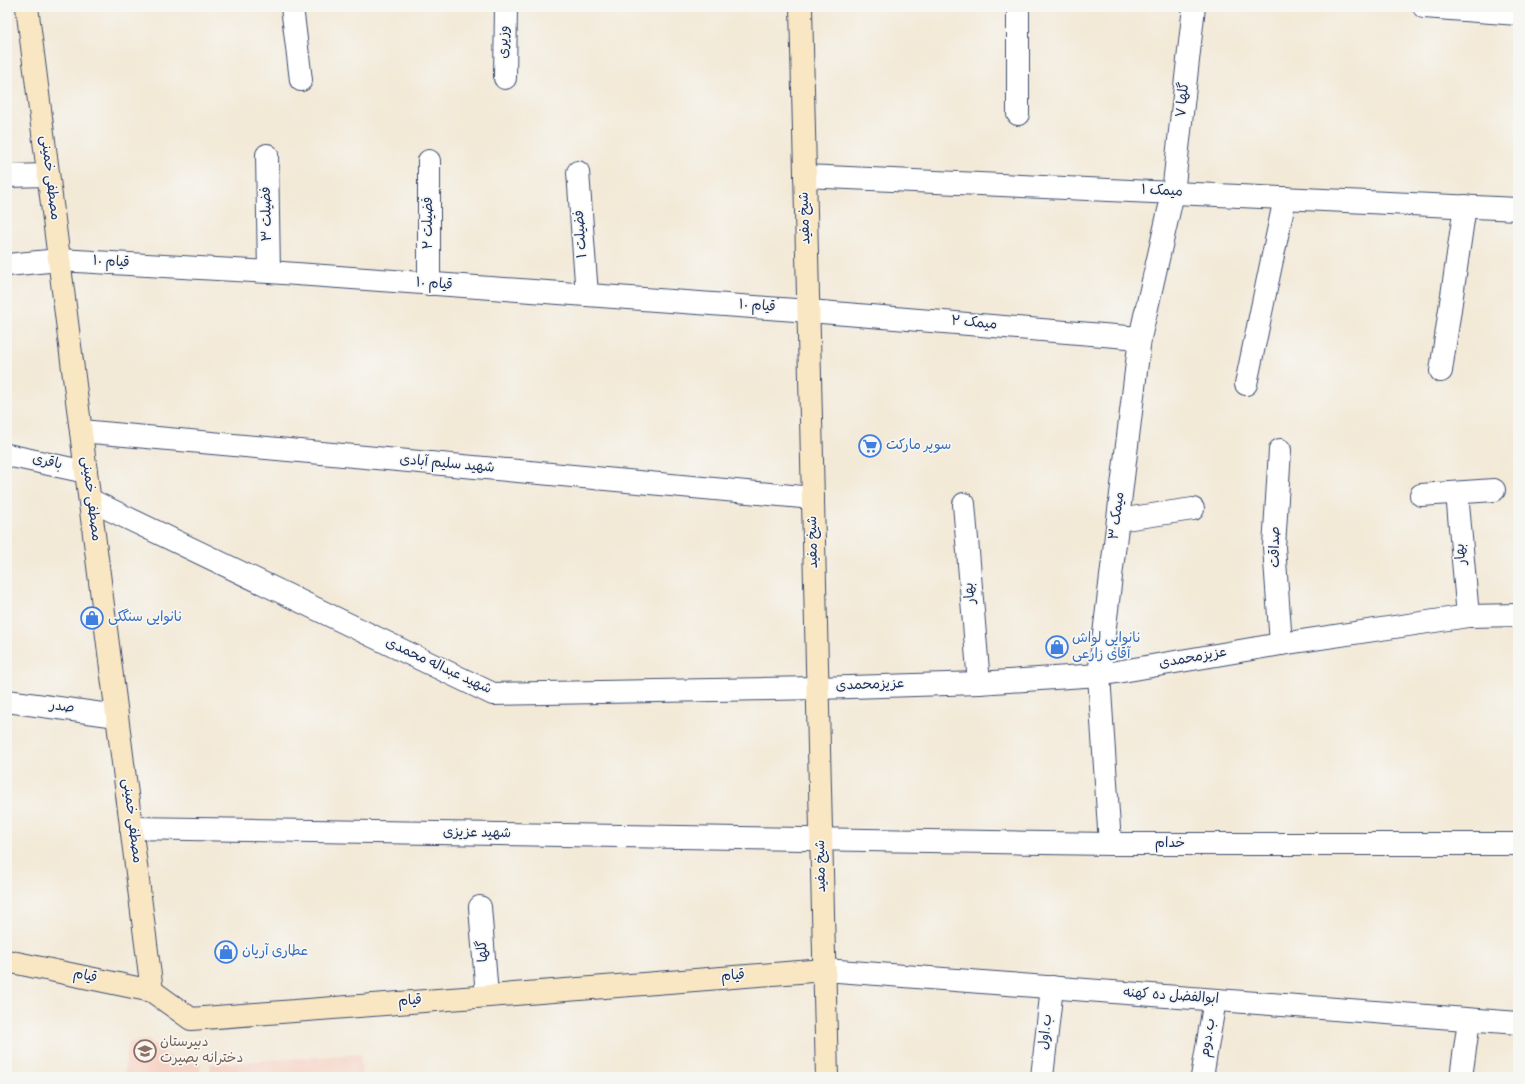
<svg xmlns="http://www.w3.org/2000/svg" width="1525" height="1084" font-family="'Gochi Hand','Playpen Sans Arabic',sans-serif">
	<rect width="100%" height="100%" fill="#f6f6f2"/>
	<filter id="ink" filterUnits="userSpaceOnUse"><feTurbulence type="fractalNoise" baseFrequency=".025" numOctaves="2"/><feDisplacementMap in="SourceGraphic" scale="8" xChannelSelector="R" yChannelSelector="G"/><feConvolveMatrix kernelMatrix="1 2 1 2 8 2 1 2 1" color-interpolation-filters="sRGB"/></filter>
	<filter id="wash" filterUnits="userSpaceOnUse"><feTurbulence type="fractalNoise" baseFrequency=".012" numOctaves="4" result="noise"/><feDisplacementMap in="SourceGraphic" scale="16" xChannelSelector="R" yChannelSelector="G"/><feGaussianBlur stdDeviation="0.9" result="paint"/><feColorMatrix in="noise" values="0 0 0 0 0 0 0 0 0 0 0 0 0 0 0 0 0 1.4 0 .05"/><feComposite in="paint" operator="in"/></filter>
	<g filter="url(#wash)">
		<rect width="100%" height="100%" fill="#f3e9d7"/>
		<g fill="#f6d2c4">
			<path d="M149,1040l25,20 26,3 1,14h-78l6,-35z"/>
			<path d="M361,1054l1,23h-152v-13z"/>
		</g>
	</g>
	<g filter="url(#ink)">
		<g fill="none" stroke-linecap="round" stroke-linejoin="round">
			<g stroke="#3b4b70" stroke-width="24">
				<g id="street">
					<path d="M292,7l9,73"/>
					<path d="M1424,7l94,7"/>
					<path d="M505,78l1,-71"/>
					<path d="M1018,114v-107"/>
					<path d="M267,155l2,117"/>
					<path d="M578,172l9,123"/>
					<path d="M7,176l41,-1"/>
					<path d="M805,176l713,33"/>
					<path d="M7,265l52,-5 210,12 540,39 331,27"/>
					<path d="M429,284v-123"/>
					<path d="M1441,371l24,-165"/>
					<path d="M1246,384l39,-186"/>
					<path d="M81,431l732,67"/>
					<path d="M1280,450l-6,97 7,97"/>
					<path d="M7,455l79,17"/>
					<path d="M1457,493l11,123"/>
					<path d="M1421,495l73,-5"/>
					<path d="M90,500l403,194 325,-6 161,-5 120,-8 182,-31 187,-28 50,-1"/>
					<path d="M964,504l15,179"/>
					<path d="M1118,520l75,-11"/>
					<path d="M7,701l110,15"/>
					<path d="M131,828l979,16h408"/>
					<path d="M1110,844l-11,-169 41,-337 33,-145 21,-186"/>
					<path d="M480,907l7,89"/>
					<path d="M825,970l693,53"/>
					<path d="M1042,1077l10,-90"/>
					<path d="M1202,1077l13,-77"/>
					<path d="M1461,1077l8,-57"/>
				</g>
			</g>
			<g stroke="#3b4b70" stroke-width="24">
				<g id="secondary">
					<path d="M27,7l125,984"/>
					<path d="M801,7l26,1070"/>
					<path d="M7,961l145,30 39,28 634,-49"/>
				</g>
			</g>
			<use href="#street" stroke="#fff" stroke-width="22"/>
			<use href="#secondary" stroke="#f9e7c3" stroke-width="22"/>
		</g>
	</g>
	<defs>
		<g id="supermarket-ring" transform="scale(1.15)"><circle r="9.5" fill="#f6f6f2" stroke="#3f7fe0" stroke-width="1.5"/><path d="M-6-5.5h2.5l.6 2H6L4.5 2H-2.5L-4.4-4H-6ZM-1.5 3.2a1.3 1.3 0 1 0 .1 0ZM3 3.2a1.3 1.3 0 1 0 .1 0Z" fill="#3f7fe0"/></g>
		<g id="shop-ring" transform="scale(1.15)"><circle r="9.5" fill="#f6f6f2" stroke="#3f7fe0" stroke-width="1.5"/><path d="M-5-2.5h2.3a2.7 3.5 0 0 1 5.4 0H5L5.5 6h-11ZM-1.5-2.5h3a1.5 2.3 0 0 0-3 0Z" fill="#3f7fe0"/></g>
		<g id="school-ring" transform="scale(1.15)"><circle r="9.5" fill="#f6f6f2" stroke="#8d6e63" stroke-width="1.5"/><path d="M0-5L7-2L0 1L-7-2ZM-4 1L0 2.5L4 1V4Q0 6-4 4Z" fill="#8d6e63"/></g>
	</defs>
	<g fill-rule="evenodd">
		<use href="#supermarket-ring" x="870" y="446"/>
		<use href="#shop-ring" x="92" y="618"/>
		<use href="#shop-ring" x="1057" y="647"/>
		<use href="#shop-ring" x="226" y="952"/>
		<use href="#school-ring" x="145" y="1051"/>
	</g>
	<g text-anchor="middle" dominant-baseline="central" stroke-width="3.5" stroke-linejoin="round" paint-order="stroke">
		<g font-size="14" fill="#1b2f5e" stroke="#f6f6f2">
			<text transform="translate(505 42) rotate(-89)">وزیری</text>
			<text transform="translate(1184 100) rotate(-84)">گلها ۷</text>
			<text transform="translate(49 178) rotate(83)">مصطفی خمینی</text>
			<text transform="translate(1162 192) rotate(3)">میمک ۱</text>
			<text transform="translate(268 214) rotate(-91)">فضیلت ۳</text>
			<text transform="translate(806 218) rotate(-92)">شیخ مفید</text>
			<text transform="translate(429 223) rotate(-90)">فضیلت ۲</text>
			<text transform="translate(582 234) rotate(-94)">فضیلت ۱</text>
			<text transform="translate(111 263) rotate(3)">قیام ۱۰</text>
			<text transform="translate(434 285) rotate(4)">قیام ۱۰</text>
			<text transform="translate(757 307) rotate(4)">قیام ۱۰</text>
			<text transform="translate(974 324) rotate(5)">میمک ۲</text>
			<text transform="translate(47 463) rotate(13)">باقری</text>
			<text transform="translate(447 465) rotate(5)">شهید سلیم آبادی</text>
			<text transform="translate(90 499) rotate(83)">مصطفی خمینی</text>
			<text transform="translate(1118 516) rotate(-83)">میمک ۳</text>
			<text transform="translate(814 542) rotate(-91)">شیخ مفید</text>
			<text transform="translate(1276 547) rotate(-90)">صداقت</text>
			<text transform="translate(1462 554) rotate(-95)">بهار</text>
			<text transform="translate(971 593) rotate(-95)">بهار</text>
			<text transform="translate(1193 659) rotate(-10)">عزیزمحمدی</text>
			<text transform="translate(438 667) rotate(25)">شهید عبداله محمدی</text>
			<text transform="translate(870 686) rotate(-2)">عزیزمحمدی</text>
			<text transform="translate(62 708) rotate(8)">صدر</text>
			<text transform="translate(131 821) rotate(83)">مصطفی خمینی</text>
			<text transform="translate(477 834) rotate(1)">شهید عزیزی</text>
			<text x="1170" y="844">خدام</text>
			<text transform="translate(822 866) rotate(-91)">شیخ مفید</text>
			<text transform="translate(484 951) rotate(-94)">گلها</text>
			<text transform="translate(85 977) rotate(12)">قیام</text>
			<text transform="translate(733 977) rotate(-4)">قیام</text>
			<text transform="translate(1171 997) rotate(4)">ابوالفضل ده کهنه</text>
			<text transform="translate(410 1002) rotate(-4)">قیام</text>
			<text transform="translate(1047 1032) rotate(-84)">ب.اول</text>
			<text transform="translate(1209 1038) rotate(-81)">ب.دوم</text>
		</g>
		<g font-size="14" fill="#366cbe" stroke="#f6f6f2" text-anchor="start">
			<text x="886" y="446">سوپر مارکت</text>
			<text x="108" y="618">نانوایی سنگکی</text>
			<text x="1072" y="639">نانوایی لواش<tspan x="1072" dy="16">آقای زارعی</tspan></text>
			<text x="242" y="952">عطاری آریان</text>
		</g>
		<g font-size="14" fill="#785e54" stroke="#f6f6f2" text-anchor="start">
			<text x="160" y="1043">دبیرستان<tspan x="160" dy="16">دخترانه بصیرت</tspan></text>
		</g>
	</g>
	<rect width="1525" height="1084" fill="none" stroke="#f6f6f2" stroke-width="24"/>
</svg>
